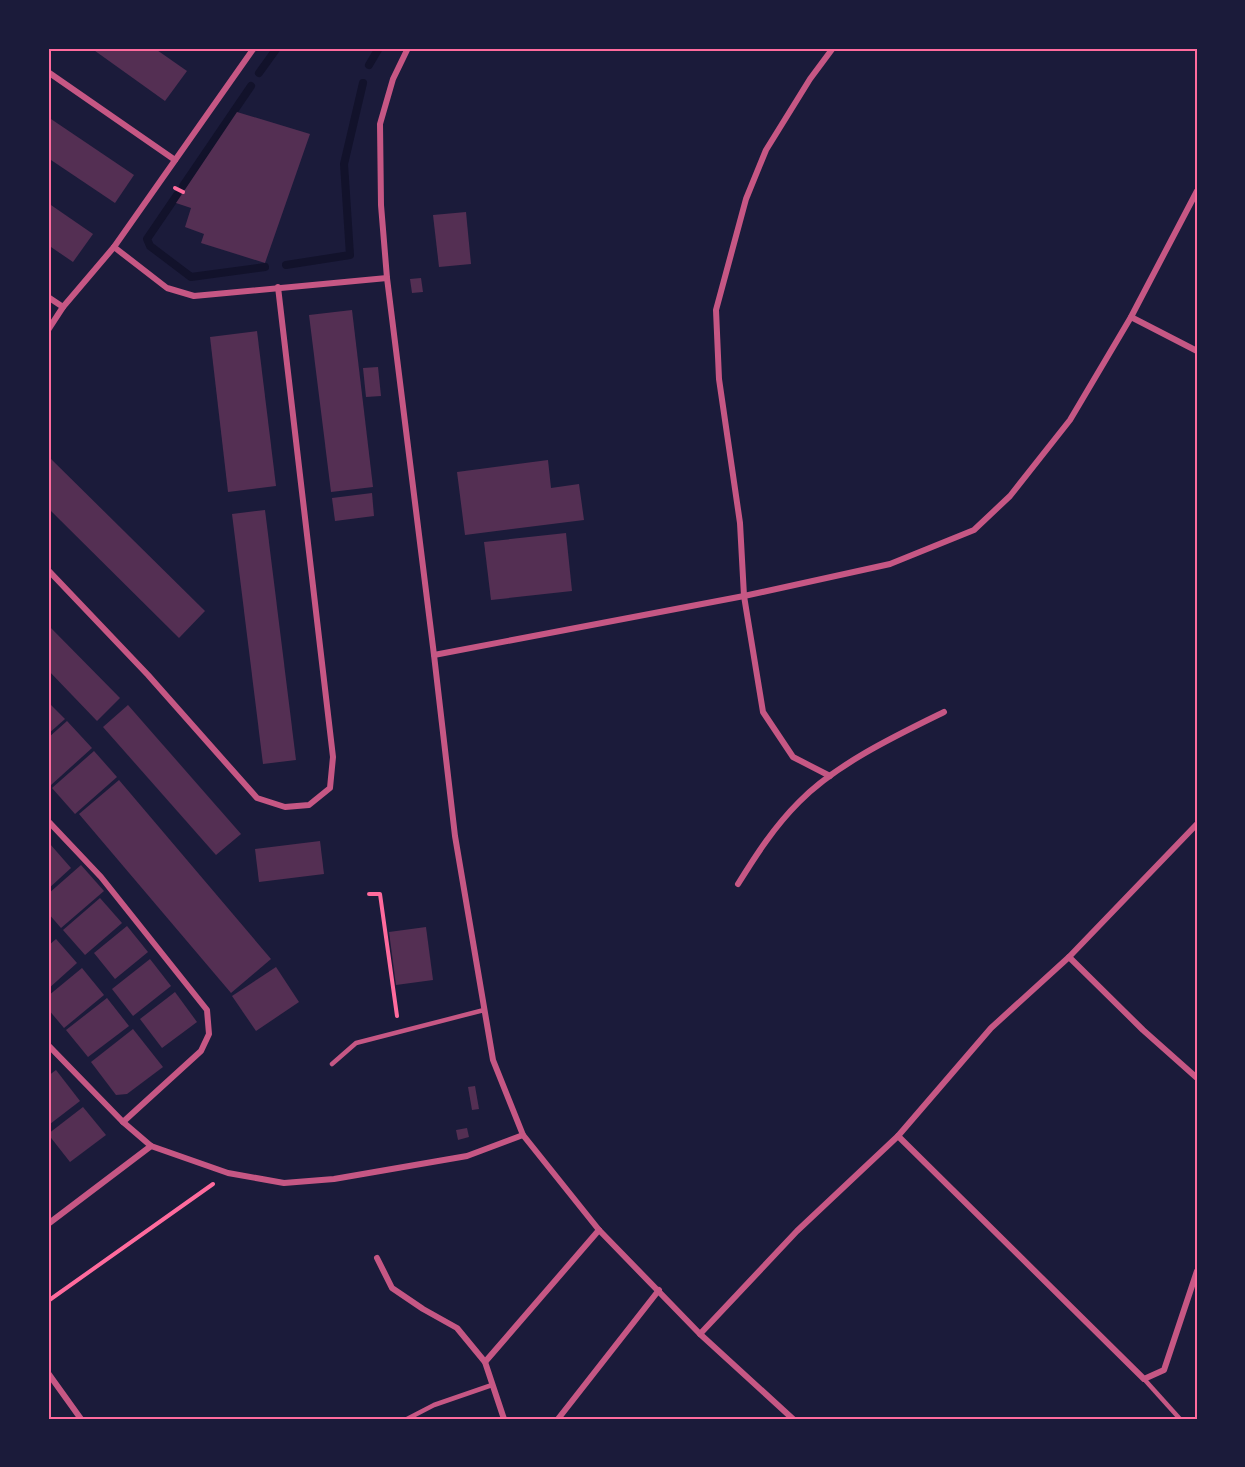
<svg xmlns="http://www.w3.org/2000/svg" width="1245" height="1467" font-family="'DejaVu Sans',sans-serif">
	<rect width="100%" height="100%" fill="#1b1b3a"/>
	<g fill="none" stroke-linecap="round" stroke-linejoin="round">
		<g stroke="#12122b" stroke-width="8">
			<path d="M369,65l10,-17"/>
			<path d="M259,73l18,-25"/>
			<path d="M183,186l68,-100"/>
			<path d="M177,195l-30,44 3,7 41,31 74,-10"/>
			<path d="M286,265l64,-10 -6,-91 19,-81"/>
		</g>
	</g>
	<g fill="#542f53">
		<path d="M91,48h63l33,23 -22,30z"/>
		<path d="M237,112l73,22 -45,129 -64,-20 3,-9 -19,-7 6,-19 -15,-5z"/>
		<path d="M48,117l86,58 -19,28 -67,-45z"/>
		<path d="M48,203l45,31 -20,28 -25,-17z"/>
		<path d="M466,212l5,52 -32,3 -6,-52z"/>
		<path d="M421,278l2,14 -11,1 -2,-14z"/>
		<path d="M352,310l21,177 -42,5 -22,-177z"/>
		<path d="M257,331l19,155 -48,6 -18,-155z"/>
		<path d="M378,367l3,29 -15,1 -3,-29z"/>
		<path d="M48,456l157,155 -26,27 -131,-130z"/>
		<path d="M548,460l3,28 28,-4 5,36 -119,15 -8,-63z"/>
		<path d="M372,493l2,23 -39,5 -3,-23z"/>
		<path d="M265,510l31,250 -33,4 -31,-250z"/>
		<path d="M566,533l6,58 -81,9 -7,-58z"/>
		<path d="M48,625l72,73 -23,23 -49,-51z"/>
		<path d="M48,702l17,17 -17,15z"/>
		<path d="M128,705l113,129 -25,21 -113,-128z"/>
		<path d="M67,721l25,27 -41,37 -3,-3v-44z"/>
		<path d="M94,751l23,26 -42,37 -23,-26z"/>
		<path d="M119,780l152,179 -40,34 -152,-179z"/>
		<path d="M320,841l4,33 -65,8 -4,-33z"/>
		<path d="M50,844l21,24 -23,21v-43z"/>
		<path d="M81,865l23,26 -43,37 -13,-15v-19z"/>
		<path d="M100,898l22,25 -37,32 -22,-25z"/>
		<path d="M127,926l21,26 -33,27 -21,-26z"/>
		<path d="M426,927l7,53 -37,5 -7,-53z"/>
		<path d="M56,939l21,24 -29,26v-43z"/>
		<path d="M150,959l21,27 -38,30 -21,-27z"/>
		<path d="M276,967l23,35 -43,29 -24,-35z"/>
		<path d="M82,968l22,27 -40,33 -16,-19v-13z"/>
		<path d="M175,992l22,30 -35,26 -22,-29z"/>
		<path d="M107,998l22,28 -41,31 -22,-27z"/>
		<path d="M133,1029l30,38 -36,27 -11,1 -25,-33z"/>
		<path d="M56,1070l24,31 -30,23 -2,-2v-46z"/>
		<path d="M475,1086l4,23 -7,1 -4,-23z"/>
		<path d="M83,1107l23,28 -36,27 -22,-28z"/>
		<path d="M467,1128l2,9 -11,3 -2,-10z"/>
	</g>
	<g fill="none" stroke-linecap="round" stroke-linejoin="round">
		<g stroke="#ff6b9d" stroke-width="4">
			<path d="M175,188l8,4"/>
			<path d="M369,894h11l17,122"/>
			<path d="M48,1301l165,-117"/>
		</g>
		<g stroke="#c65784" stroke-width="4.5">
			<path d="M332,1064l24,-21 128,-33"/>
			<path d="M1144,1379l36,40"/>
			<path d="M407,1419l27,-14 58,-20"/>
		</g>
		<g stroke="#c65784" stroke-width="6">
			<path d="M408,48l-15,31 -13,45 1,81 6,73 47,377 21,181 38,224 30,75 76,95 101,104 93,85"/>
			<path d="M48,72l127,88"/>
			<path d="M114,247l53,41 27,8 193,-18"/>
			<path d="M48,297l15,10"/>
			<path d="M1131,317l66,34"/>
			<path d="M48,330l15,-23 51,-60 140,-199"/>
			<path d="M48,570l100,105 109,123 28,9 24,-2 21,-17 3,-31 -55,-470"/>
			<path d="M434,655l310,-59 146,-32 84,-34 36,-34 60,-76 61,-103 66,-126"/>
			<path d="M830,776l-37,-19 -30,-45 -19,-116 -4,-73 -21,-144 -3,-69 30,-111 20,-49 44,-71 23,-31"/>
			<path d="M48,821l53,56 106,133 2,24 -8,17 -78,71"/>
			<path d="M738,884c18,-29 36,-57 61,-82 37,-38 98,-67 145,-90"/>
			<path d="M1069,957l74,73 54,48"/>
			<path d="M48,1045l75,77 28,24 77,27 56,10 50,-4 133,-23 56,-21"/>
			<path d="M898,1136l246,243 20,-9 33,-99"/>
			<path d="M48,1224l103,-78"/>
			<path d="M377,1258l15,30 31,21 34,19 28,34 19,57"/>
			<path d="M700,1334l97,-103 101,-95 93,-108 78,-71 128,-133"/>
			<path d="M485,1362l114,-132"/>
			<path d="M48,1373l33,46"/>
			<path d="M558,1419l101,-129"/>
		</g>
	</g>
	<rect width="1245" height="1467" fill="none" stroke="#1b1b3a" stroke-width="99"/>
	<rect x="50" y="50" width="1146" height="1368" fill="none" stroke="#ff6b9d" stroke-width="2"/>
</svg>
